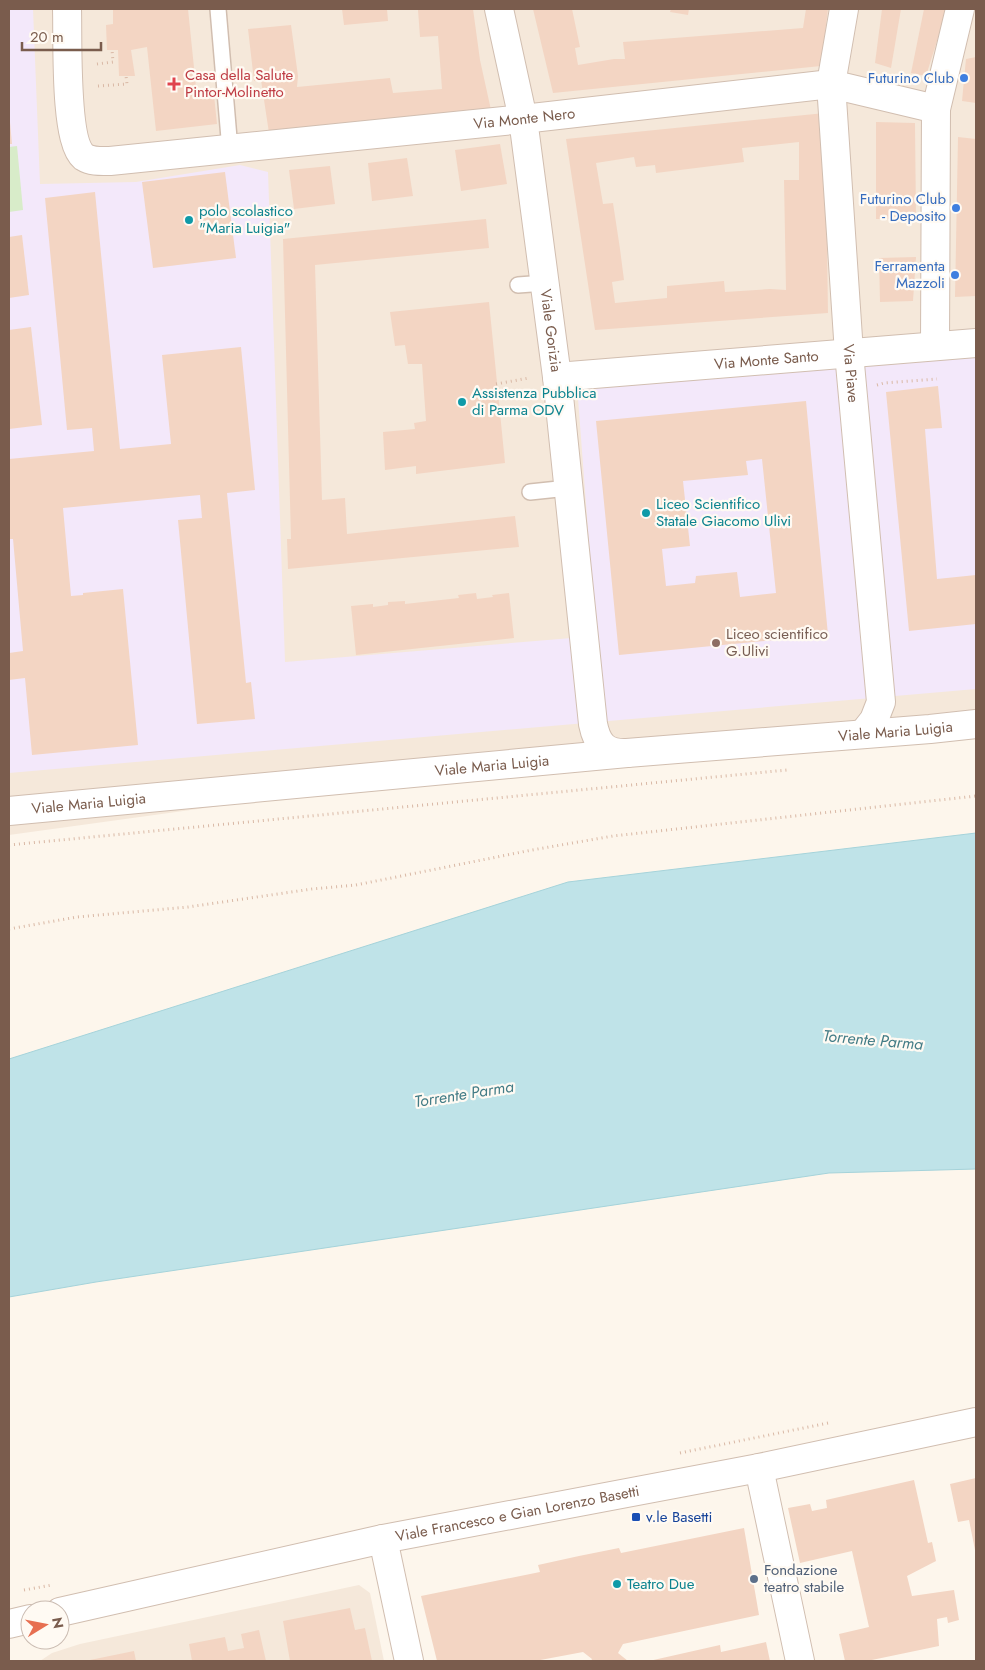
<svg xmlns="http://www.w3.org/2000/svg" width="985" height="1670" font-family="Jost,sans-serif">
	<rect width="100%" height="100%" fill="#fdf6ec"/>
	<g fill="#f5e8da">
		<path d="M9,9h967v705l-400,43 -567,78z"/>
		<path d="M359,1585l11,8 14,68h-344l12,-8 28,-9z"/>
	</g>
	<path fill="#f3e8fa" d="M9,9h24l7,175 96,-2 104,-17 28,7 17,490 311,-26 -19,-251 399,-29v333l-967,84z"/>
	<path fill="#d8ecc9" d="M17,146l6,64 -14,2v-65z"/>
	<path fill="#bfe3e8" stroke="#a5d3da" d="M976,833v336l-147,4 -733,109 -87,15v-238l559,-177z"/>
	<g fill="#f3d5c3" fill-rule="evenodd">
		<path d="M113,9h75l9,88 17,-2 3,29 -61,7 -9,-84 -16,3 4,26h-16l-1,-26h-11l-1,-25 7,-1z"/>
		<path d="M342,9h45l1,12 -44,4z"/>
		<path d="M431,9h42l7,51 11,50 -222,23 -8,-53 -7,1 -6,-52 43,-4 7,51 -1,11 93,-9 3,15 49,-4 -4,-53 -18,1 -2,-27z"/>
		<path d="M533,9h39l8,38 -5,1 3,17 36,-6h11l-2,-17 180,-14 3,-19h22l-7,57 -268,27z"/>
		<path d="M671,9h18l-1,6 -18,-3z"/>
		<path d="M882,9h19l-10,59 -16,-5z"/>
		<path d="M924,9h23l-21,67 -15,-3z"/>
		<path d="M976,57v46l-14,-2 4,-42z"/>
		<path d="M825,113l3,200 -233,17 -29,-191zM799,142v38h-15l2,110 -16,-1 -45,3 -1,-11 -57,5v12l-52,5 -3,-21 12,-2 -4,-31 -7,-46 -10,1 -7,-41 38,-6 2,10 19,-2 1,8 88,-11 -2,-14z"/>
		<path d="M9,122h1l2,22h-3z"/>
		<path d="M876,122l39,1 1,96h-40z"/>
		<path d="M958,137l18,2v157l-21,1z"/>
		<path d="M500,144l7,40 -46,7 -6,-41z"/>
		<path d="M407,158l6,38 -41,5 -4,-38z"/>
		<path d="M330,166l5,38 -41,5 -5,-39z"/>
		<path d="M225,172l11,86 -83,10 -11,-86z"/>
		<path d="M95,192l25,257 51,-5 -9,-89 79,-8 14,143 -28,3 19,190 5,-1 4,37 -58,5 -19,-204 24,-2 -2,-23 -137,13 8,88 12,-1v-2l40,-4 15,156 -106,10 -7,-77 -16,2v-27l14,-2 -10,-112h-4v-80l85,-8 -2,-23 -25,2 -22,-232z"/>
		<path d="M486,219l3,29 -174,17 7,235 23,-2 2,36 168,-18 4,31 -231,22 -1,-30h4l-8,-300z"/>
		<path d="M22,235l7,60 -20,3v-61z"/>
		<path d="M916,257l-3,44 -33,1 -1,-44z"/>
		<path d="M489,302l16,161 -89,11v-8l-31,4 -2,-38 32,-3 -1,-6 12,-2 -4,-57h-14l-3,-19 -10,1 -5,-34z"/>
		<path d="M31,327l11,98 -33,4v-99z"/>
		<path d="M938,386l4,42 -17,1 12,150 39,-4v49l-67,7 -23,-239z"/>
		<path d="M806,401l22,234 -209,20 -23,-234zM762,459l14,134 -36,4 -3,-25 -41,4 -1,7 -29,3 -4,-37 28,-3 -7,-65 65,-6 -2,-14z"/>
		<path d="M476,593l1,6 16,-2 -1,-2 17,-2 5,45 -158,17 -5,-49 22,-2v3l15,-2v-3l17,-1v3l54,-6 -1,-3z"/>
		<path d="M976,1478v72h-1l-6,-30 -11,2 -8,-38z"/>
		<path d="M914,1480l14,63 4,-1 4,19 -29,15 5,20 42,-6 5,30 -11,3 -1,-6 -10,2 2,27 -72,15h-22l-6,-27 30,-7 -17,-76 -52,12 -12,-55 22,-4 2,7 15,-3 -1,-8z"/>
		<path d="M744,1528l15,87 -136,29 -5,9 10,8h-37l1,-2 -9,-7 -48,9h-98l-16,-65 119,-24 -2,-7 41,-9 40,-8 2,5z"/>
		<path d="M350,1608l5,22 10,-2 7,33h-82l-7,-40z"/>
		<path d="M259,1630l7,31h-74l-3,-17 36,-7 3,14 16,-3 -3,-14z"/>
		<path d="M766,1642l4,19h-121l71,-16 1,7z"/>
		<path d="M134,1651l2,10h-46v-1z"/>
	</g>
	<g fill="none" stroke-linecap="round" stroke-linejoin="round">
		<g stroke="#d1beb0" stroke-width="18">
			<g id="service">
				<path d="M218,9l12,141"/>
				<path d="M518,285l27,-2"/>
				<path d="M530,492l38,-4"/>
			</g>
		</g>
		<g stroke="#d1beb0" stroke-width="30">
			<g id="minor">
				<path id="s1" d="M67,9c1,28 -3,132 17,148 8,5 18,4 26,4l413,-42 308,-35 105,25"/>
				<path id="s2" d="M499,9l24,110 34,258 36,347c4,20 12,30 34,29"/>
				<path id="s3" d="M844,9l-13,75 18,269 32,349 -7,18 -11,14"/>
				<path d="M935,346l1,-237 24,-100"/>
				<path id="s4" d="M557,377l419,-34"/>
				<path id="s5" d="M9,811l618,-58 303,-24 46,-5"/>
				<path d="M759,1468l41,193"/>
				<path d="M383,1539l26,122"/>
				<path id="s6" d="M60,1612l323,-73 376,-71 217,-46"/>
				<path d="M9,1624l21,-5"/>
			</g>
		</g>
		<g stroke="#d9b8a5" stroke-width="3" stroke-dasharray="1 4" stroke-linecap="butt">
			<path d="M97,64l16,-2 -1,-12"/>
			<path d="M98,86l29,-2 -1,-8"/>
			<path d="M496,384l33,-6"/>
			<path d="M877,385l7,-2 53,-4"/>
			<path d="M9,845l778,-75"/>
			<path d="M9,929l68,-12 111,-10 124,-18 44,-4 176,-35 81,-14 363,-40"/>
			<path d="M680,1453l148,-30"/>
			<path d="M24,1590l28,-5"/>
		</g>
		<use href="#service" stroke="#fff" stroke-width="15"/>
		<use href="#minor" stroke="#fff" stroke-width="28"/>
	</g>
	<g fill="#3f7fe0" stroke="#fffaf3" stroke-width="2">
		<circle cx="964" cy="78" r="5"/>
		<circle cx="956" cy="208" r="5"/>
		<circle cx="955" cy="275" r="5"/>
	</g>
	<path fill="#e0444e" stroke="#fffaf3" stroke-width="2" d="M171.5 76.5h5v5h5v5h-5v5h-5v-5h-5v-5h5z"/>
	<g fill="#0f9aa8" stroke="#fffaf3" stroke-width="2">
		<circle cx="189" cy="220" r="5"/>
		<circle cx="462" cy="402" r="5"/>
		<circle cx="646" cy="513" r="5"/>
		<circle cx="617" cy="1584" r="5"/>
	</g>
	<circle fill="#8d6e63" stroke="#fffaf3" stroke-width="2" cx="716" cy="643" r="5"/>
	<rect fill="#1a4fb4" stroke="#fffaf3" stroke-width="2" x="631" y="1512" width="10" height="10" rx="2.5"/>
	<circle fill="#5c6f8a" stroke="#fffaf3" stroke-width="2" cx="754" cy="1579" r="5"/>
	<g text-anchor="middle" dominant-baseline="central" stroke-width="4.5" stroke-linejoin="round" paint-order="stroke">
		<g font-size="15" fill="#be3a42" stroke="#fffaf3" text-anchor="start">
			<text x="185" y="75">Casa della Salute<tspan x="185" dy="17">Pintor-Molinetto</tspan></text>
		</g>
		<g font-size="15" fill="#366cbe" stroke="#fffaf3" text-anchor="end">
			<text x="954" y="78">Futurino Club</text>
			<text x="946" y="199">Futurino Club<tspan x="946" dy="17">- Deposito</tspan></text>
			<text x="945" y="266">Ferramenta<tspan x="945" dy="17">Mazzoli</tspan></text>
		</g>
		<g font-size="15" fill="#7a5c4d" stroke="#fffaf3">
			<text stroke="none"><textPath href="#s1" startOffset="594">Via Monte Nero</textPath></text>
			<text stroke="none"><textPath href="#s2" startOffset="326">Viale Gorizia</textPath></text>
			<text stroke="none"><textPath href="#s4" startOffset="210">Via Monte Santo</textPath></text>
			<text stroke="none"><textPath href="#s3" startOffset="366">Via Piave</textPath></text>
			<text stroke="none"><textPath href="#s5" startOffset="890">Viale Maria Luigia</textPath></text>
			<text stroke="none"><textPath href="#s5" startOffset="485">Viale Maria Luigia</textPath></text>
			<text stroke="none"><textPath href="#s5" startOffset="80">Viale Maria Luigia</textPath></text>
			<text stroke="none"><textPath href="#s6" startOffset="468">Viale Francesco e Gian Lorenzo Basetti</textPath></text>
		</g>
		<g font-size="15" fill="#0d838f" stroke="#fffaf3" text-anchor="start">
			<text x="199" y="211">polo scolastico<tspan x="199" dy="17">"Maria Luigia"</tspan></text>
			<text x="472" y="393">Assistenza Pubblica<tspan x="472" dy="17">di Parma ODV</tspan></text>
			<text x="656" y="504">Liceo Scientifico<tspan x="656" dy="17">Statale Giacomo Ulivi</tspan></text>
			<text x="627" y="1584">Teatro Due</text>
		</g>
		<g font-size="15" fill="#785e54" stroke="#fffaf3" text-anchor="start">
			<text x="726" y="634">Liceo scientifico<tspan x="726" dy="17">G.Ulivi</tspan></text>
		</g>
		<g font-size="15" fill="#164399" stroke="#fffaf3" text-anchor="start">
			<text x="646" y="1517">v.le Basetti</text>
		</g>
		<g font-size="15" fill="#4e5e75" stroke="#fffaf3" text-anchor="start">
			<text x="764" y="1570">Fondazione<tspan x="764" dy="17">teatro stabile</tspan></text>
		</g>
		<g font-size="16" font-style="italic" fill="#437c86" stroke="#fffaf3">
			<text transform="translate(873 1040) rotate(5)">Torrente Parma</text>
			<text transform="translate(464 1094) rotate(-9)">Torrente Parma</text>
		</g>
	</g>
	<rect width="985" height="1670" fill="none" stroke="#7a5c4d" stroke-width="20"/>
	<g transform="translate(45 1625) rotate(80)"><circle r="24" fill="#fffaf3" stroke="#cabbb1"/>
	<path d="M0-4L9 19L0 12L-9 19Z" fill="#e76f51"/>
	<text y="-8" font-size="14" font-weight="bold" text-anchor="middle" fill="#7a5c4d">N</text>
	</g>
	<path d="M22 42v8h79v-8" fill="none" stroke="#7a5c4d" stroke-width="2.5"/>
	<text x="30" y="42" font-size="15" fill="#7a5c4d" stroke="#fffaf3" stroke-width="4" paint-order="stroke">20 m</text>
</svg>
